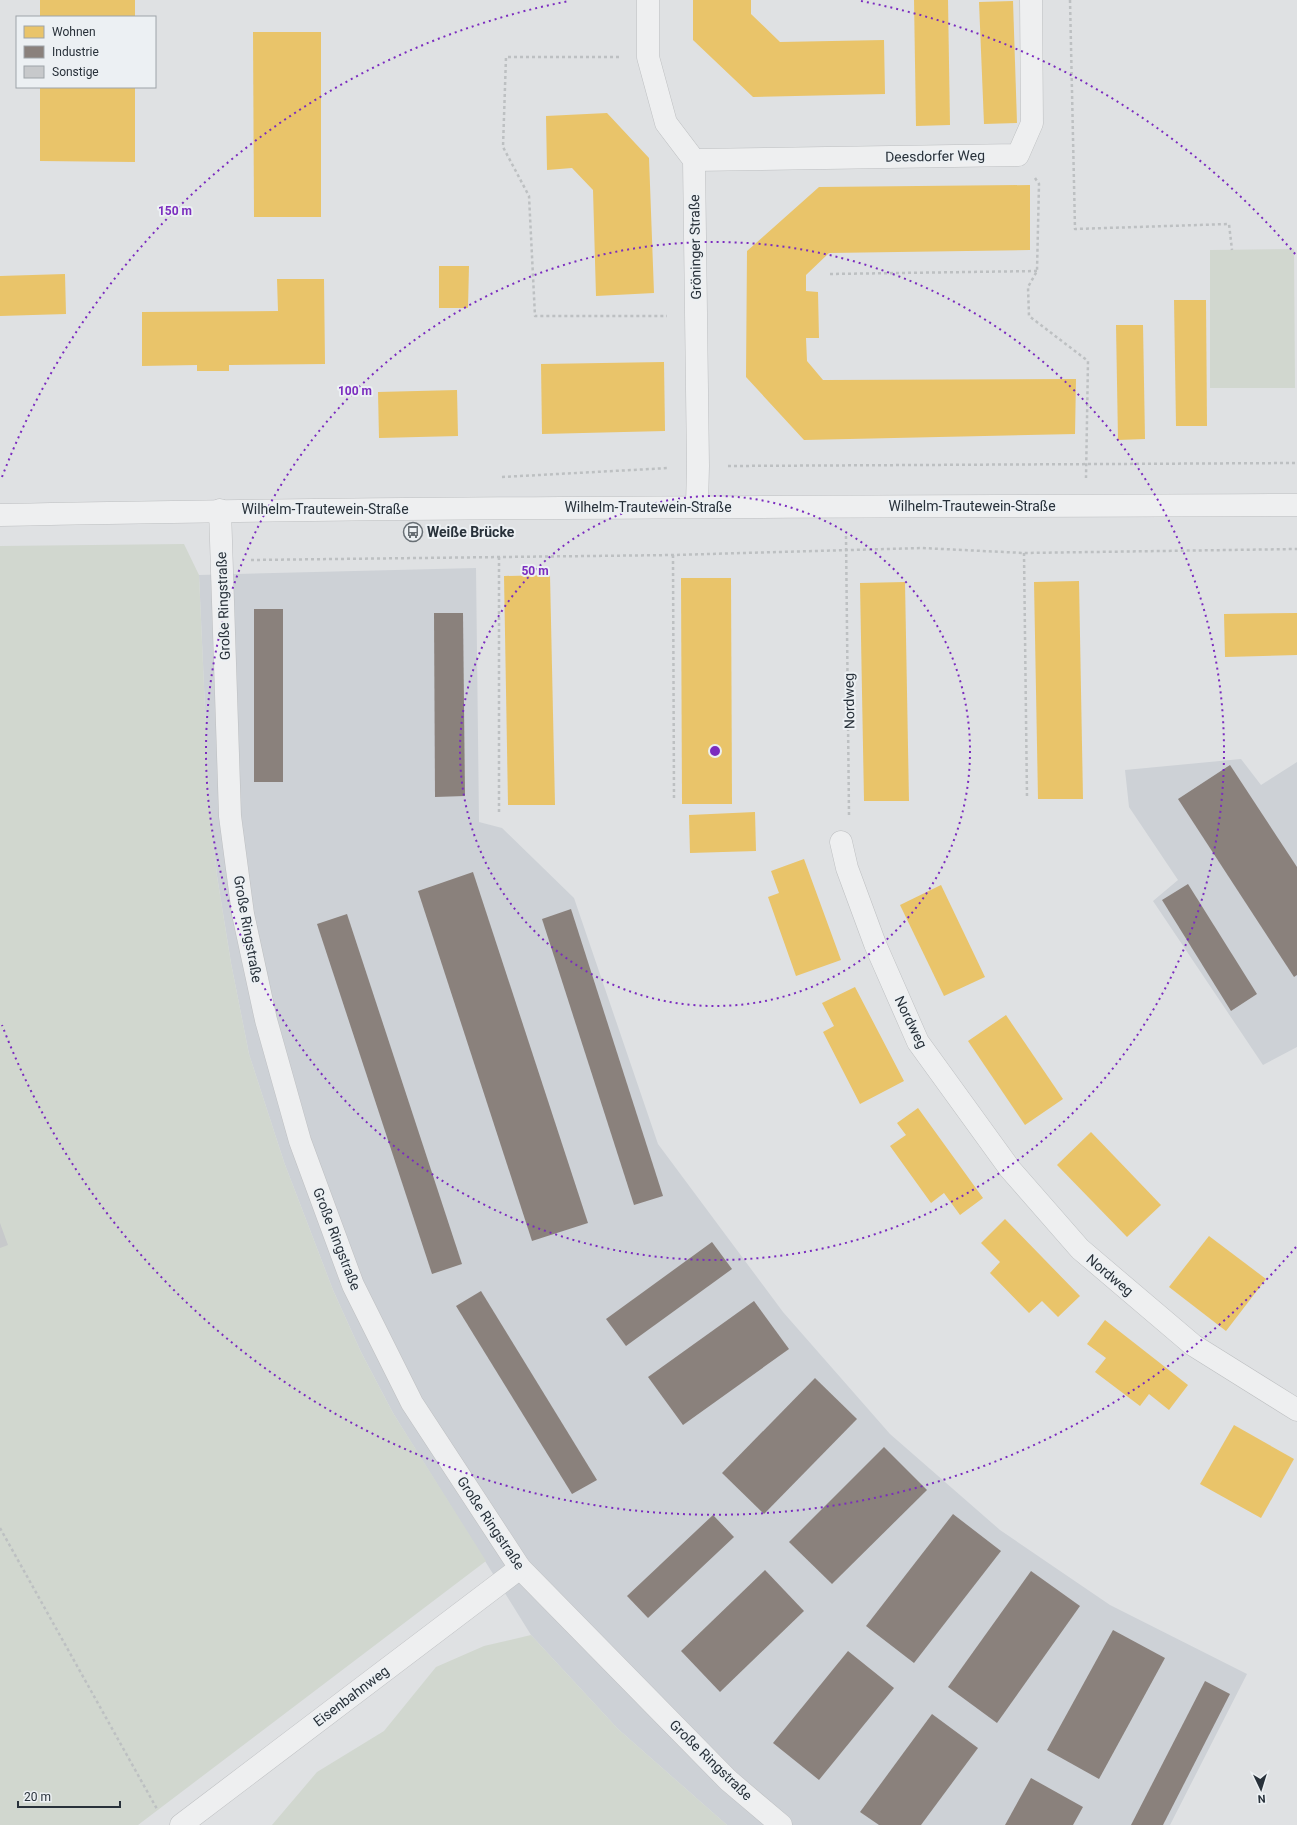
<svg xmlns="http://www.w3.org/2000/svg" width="1297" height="1825" font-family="Roboto,sans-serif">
	<rect width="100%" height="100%" fill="#dfe1e3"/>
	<g fill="#cdd1d6">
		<path d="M476,568l3,254 23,6 72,70 84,246 125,168 107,122 110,96 110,75 137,69 -77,151h-443l-109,-96 -87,-94 -138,-222 -32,-61 -28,-62 -49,-128 -35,-108 -18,-91 -14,-87 -8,-79 -10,-222z"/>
		<path d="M1241,759l20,26 36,-23v285l-34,18 -110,-164 25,-21 -49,-73 -4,-37z"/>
	</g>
	<g fill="#d1d7cf">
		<path d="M1294,249l1,139h-85v-138z"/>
		<path d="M184,544l15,31 10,222 8,79 14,87 18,91 35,108 49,128 28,62 32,61 93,148 -348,264h-138v-1279z"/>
		<path d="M531,1635l87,94 109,96h-455l45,-53 67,-41 52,-64 48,-21z"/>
	</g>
	<g fill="#e9c46a">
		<rect x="40" y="0" width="95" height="17"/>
		<path d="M693,0h58v14l29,28 104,-2 1,54 -132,3 -60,-57z"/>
		<path d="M914,0h34l2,125 -34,1z"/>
		<path d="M1013,1l4,122 -33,1 -5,-122z"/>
		<path d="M253,32h68v185h-67z"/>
		<path d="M40,87h95v75l-95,-1z"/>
		<path d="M607,113l42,45 5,135 -58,3 -3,-106 -21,-22 -25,2 -1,-54z"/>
		<path d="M1030,185v65l-201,3 -23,22v16l12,1 1,46h-13l1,23 16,19 253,-1 -1,55 -271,6 -58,-63 1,-126 72,-64z"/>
		<path d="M439,266h30l-1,42h-29z"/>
		<path d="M65,274l1,40 -66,2v-40z"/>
		<path d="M277,279h47l1,85 -96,1v6h-32v-6l-55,1v-54l136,-1z"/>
		<path d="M1174,300h32l1,126h-31z"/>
		<path d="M1116,325h27l2,114 -27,1z"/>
		<path d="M664,362l1,69 -123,3 -1,-70z"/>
		<path d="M457,390l1,46 -79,2 -1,-46z"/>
		<path d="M550,575l5,230h-47l-4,-229z"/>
		<path d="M681,578h50l1,226h-50z"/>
		<path d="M1079,581l4,218h-45l-4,-217z"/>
		<path d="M905,582l4,219h-45l-4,-218z"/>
		<path d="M1297,613v42l-72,2 -1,-43z"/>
		<path d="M755,812l1,39 -66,2 -1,-38z"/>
		<path d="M804,859l37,101 -45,16 -28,-79 11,-4 -8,-22z"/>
		<path d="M941,885l44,92 -41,19 -44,-91z"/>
		<path d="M855,987l49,94 -44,23 -37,-72 11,-6 -12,-23z"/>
		<path d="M1006,1015l57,84 -38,26 -57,-84z"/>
		<path d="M918,1108l65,90 -23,17 -16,-22 -13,10 -41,-57 16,-11 -9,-12z"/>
		<path d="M1091,1132l70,73 -34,32 -70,-72z"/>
		<path d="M1005,1219l75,77 -22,21 -16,-16 -13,12 -39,-40 10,-11 -19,-19z"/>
		<path d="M1209,1236l57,43 -40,52 -57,-44z"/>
		<path d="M1105,1320l83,65 -19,25 -20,-16 -9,12 -45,-34 11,-14 -19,-14z"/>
		<path d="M1234,1425l60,34 -33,59 -61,-34z"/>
	</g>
	<g fill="#8a817c">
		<rect x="254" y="609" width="29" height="173"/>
		<path d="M434,613h29l2,183 -30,1z"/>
		<path d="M1230,765l67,102v108l-3,2 -116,-178z"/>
		<path d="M473,872l115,351 -56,18 -114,-350z"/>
		<path d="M1188,884l69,110 -26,17 -69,-111z"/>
		<path d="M571,909l92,287 -29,9 -92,-286z"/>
		<path d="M347,914l115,350 -30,10 -115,-350z"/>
		<path d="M712,1242l20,27 -106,77 -20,-27z"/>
		<path d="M481,1291l116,189 -25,14 -116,-188z"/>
		<path d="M754,1301l35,48 -106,76 -35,-48z"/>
		<path d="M815,1378l42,41 -93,95 -42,-41z"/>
		<path d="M884,1447l43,43 -95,94 -43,-42z"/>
		<path d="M953,1514l48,37 -87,112 -48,-37z"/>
		<path d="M713,1515l21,22 -86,81 -21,-22z"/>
		<path d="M765,1570l39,41 -84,81 -39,-41z"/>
		<path d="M1031,1571l49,35 -83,117 -49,-36z"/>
		<path d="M1113,1630l52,28 -66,121 -52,-29z"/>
		<path d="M848,1651l46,37 -75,92 -46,-37z"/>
		<path d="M1205,1681l25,13 -67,131h-32z"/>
		<path d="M932,1714l46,34 -57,77h-42l-19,-13z"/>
		<path d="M1031,1778l52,29 -10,18h-68z"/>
	</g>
	<path fill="#c7c9cb" d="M0,1223l8,22 -8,3z"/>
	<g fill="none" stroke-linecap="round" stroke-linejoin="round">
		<g stroke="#bdbfc1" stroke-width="23">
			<g id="street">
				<path d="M648,0v57l18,66 28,37 4,306 -1,40"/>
				<path d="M694,160l324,-5 14,-32 -1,-123"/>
				<path d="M220,510l10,306 13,98 23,106 34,121 53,144 59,118 108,165 208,212 53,45"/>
				<path d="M0,515c432,-9 865,-8 1297,-10"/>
				<path d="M841,842l6,26 28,76 43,98 92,127 70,80 113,96 104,65"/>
				<path d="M181,1825l339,-257"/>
			</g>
		</g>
		<g stroke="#bdc0c2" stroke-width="2.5" stroke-dasharray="3 3" stroke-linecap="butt">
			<path d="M1070,0l5,229 154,-5 3,26"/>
			<path d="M619,57h-113l-3,90 26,49 6,120h132"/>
			<path d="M1035,178l4,6 -2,87 -9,16 1,29 59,45 -2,117"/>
			<path d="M830,274l207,-3"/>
			<path d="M728,466l569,-3"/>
			<path d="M502,477l167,-9"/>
			<path d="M846,536l3,279"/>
			<path d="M1024,553l3,245"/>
			<path d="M673,555l1,244"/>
			<path d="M251,560l422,-5 249,-7 102,5 273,-4"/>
			<path d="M499,812v-256"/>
			<path d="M0,1528l157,281"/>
		</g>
		<use href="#street" stroke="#eeeff0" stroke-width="22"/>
	</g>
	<g fill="none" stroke="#7b2cbf" stroke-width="2" stroke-dasharray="2 4">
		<circle cx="715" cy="751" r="255"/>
		<circle cx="715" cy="751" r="509"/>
		<path d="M1296 1247A764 764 0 0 1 2 1025M2 477A764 764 0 0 1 569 1M861 1A764 764 0 0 1 1296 255"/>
	</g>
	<defs>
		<g id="bus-ring" transform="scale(1)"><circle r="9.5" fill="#ecf0f3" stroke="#686f75" stroke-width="1.5"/><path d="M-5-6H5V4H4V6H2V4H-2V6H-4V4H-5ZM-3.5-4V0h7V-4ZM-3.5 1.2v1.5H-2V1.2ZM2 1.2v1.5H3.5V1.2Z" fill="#686f75"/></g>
	</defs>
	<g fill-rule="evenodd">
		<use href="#bus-ring" x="413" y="532"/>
	</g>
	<g text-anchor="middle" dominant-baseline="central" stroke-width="4" stroke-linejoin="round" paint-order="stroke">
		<g font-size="14" fill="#28313a" stroke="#ecf0f3">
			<text transform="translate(935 156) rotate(-1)">Deesdorfer Weg</text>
			<text transform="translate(695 247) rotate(-91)">Gröninger Straße</text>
			<text x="972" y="506">Wilhelm-Trautewein-Straße</text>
			<text x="648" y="507">Wilhelm-Trautewein-Straße</text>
			<text x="325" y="509">Wilhelm-Trautewein-Straße</text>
			<text transform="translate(223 606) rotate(-92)">Große Ringstraße</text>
			<text transform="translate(849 701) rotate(-91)">Nordweg</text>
			<text transform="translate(248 929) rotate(80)">Große Ringstraße</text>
			<text transform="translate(911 1022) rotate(64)">Nordweg</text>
			<text transform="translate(337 1239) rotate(69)">Große Ringstraße</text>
			<text transform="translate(1110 1275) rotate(40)">Nordweg</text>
			<text transform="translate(491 1523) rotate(56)">Große Ringstraße</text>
			<text transform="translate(351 1696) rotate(-37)">Eisenbahnweg</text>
			<text transform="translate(711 1760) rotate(44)">Große Ringstraße</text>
		</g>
		<g font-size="14" font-weight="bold" fill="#28313a" stroke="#ecf0f3" text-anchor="start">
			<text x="427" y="532">Weiße Brücke</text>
		</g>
	</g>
	<circle cx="715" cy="751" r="6" fill="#7b2cbf" stroke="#ecf0f3" stroke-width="2"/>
	<g font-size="12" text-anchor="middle" font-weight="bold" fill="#7b2cbf" stroke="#ecf0f3" stroke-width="4" stroke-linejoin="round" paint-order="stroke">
		<text x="175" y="215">150 m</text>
		<text x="355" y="395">100 m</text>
		<text x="535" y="575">50 m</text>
	</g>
	<rect x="16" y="16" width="140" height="72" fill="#ecf0f3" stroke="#9ea4a9"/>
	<rect x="24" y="26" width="20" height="12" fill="#e9c46a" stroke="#9ea4a9"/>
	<text x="52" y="36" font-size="12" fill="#28313a">Wohnen</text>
	<rect x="24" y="46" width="20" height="12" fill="#8a817c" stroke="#9ea4a9"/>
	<text x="52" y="56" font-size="12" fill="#28313a">Industrie</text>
	<rect x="24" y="66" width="20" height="12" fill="#c7c9cb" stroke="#9ea4a9"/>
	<text x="52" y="76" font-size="12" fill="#28313a">Sonstige</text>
	<g transform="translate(1261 1789) rotate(176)" stroke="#ecf0f3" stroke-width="3" paint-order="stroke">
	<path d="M0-3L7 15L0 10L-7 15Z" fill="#28313a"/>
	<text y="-6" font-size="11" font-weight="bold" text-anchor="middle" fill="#28313a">N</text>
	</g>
	<path d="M18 1801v6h102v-6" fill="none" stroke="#28313a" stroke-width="2"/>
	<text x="24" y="1801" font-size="12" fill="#28313a" stroke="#ecf0f3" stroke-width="3" paint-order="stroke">20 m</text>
</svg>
